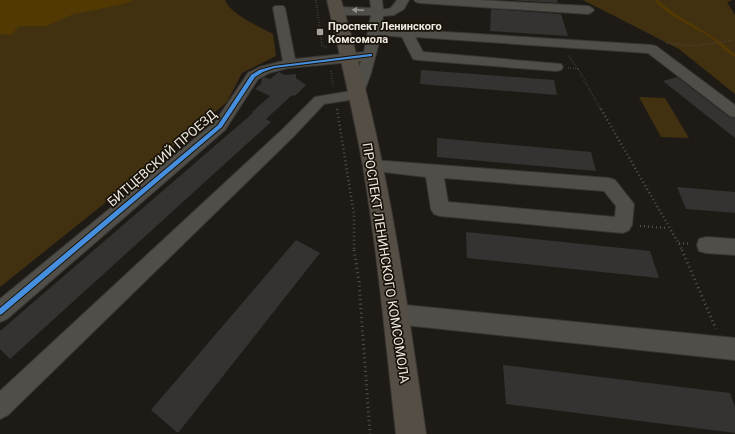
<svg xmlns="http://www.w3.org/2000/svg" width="735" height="434" font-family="Roboto,sans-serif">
	<rect width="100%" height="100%" fill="#1e1b16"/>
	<g fill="#423111">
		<path d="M0,0h225c5,14 35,27 48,34l3,22 -34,17 -15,29 -112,93 -115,92z"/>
		<path d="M583,0h150l-6,2 8,13v79l-56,-45z"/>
		<path d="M639,97l26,1 24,40 -28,-1z"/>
	</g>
	<path fill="#523802" d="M0,0h133l-6,3 -56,12 -24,11h-28l-8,9 -11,-1z"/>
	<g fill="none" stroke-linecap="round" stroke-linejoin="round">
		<path fill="#523802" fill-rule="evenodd" d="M654,0h4c15,15 34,23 52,35 9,5 17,13 25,19v3c-10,-5 -17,-15 -27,-21 -18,-11 -39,-19 -54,-36z"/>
	</g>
	<g fill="#353232">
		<path d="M506,0h51l1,3z"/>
		<path d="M491,9l70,5 7,22 -78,-5z"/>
		<path d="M421,70l133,10 3,15 -137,-11z"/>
		<path d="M279,72l6,3 11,-1v4l10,7 -10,10 -5,1 -25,23 5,3 -261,237 -10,-10v-18l253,-218 -1,-1 18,-16 -15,-7 6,-5 1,-6 2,-1 6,2z"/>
		<path d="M677,77l52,40 6,1v20l-72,-57z"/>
		<path d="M437,138l154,14 5,19 -159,-14z"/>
		<path d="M677,187l58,5v21l-49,-4z"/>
		<path d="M466,232l184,19 9,27 -192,-20z"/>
		<path d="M296,240l24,13 -142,180 -27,-23z"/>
		<path d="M503,365l227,28 5,14v26l-229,-29z"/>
	</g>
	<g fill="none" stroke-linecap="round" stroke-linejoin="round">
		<g stroke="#393633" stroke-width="2">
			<g id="minor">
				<path d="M370,0h12l1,9c9,1 9,-3 14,-9h12l-5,9 -10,6 -11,1 -1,12 269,17 5,1 79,59v12l-5,-1 -82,-63 -233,-16 8,15 138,12 2,3 -2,3 -5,1 -138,-11 -5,-1 -11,-22 -21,-2 -10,38 -9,25 -38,6 -30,32 -286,279 -8,4v-28l284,-263 31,-31 36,-6 10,-30 -73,7 -19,5 -11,6 -33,51 -218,189 -7,3v-23l215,-177 33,-49 12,-6 23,-6 -10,-53 2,-2h8l2,2 10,51 69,-7 7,-37h-34l-4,-2 -2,-2 2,-2 4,-2 34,1z"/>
				<path d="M414,0h64l110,6 4,2 2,2 -2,2 -4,2 -168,-11 -4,-1z"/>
				<path d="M373,160l236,18 6,2 19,24 -2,21 -3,5 -6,3 -183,-17 -6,-2 -3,-5 -5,-32 -59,-7 -2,-4 2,-4zM444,178l160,13 12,15 -1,11 -167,-15z"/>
				<path d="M706,237l29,2v16l-29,-2 -7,-2 -2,-6 2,-6z"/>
				<path d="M395,304l340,34v22l-340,-36 -7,-3 -3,-7 3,-7z"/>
			</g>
		</g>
		<g stroke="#393633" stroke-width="2">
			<path id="major" d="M327,0h14c16,55 31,111 42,168 18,88 30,177 43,266h-30c-10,-89 -18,-179 -33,-268 -10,-56 -23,-111 -36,-166z"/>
		</g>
		<g stroke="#54514e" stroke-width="2" stroke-dasharray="0.5 2" stroke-linecap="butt">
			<path d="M316,0l6,45 5,3"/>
			<path d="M666,43l30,3 39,-6"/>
			<path d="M569,56l9,13"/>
			<path d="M568,68l10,1 23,41"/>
			<path d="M331,71l2,15"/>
		</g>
		<g stroke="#54514e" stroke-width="2.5" stroke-dasharray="1 3" stroke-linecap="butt">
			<path d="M337,109l17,106v36"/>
			<path d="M601,109l82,142"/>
			<path d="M640,226l28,2"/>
			<path d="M679,243l11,1"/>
		</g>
		<g stroke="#54514e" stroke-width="3" stroke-dasharray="1 3.5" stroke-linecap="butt">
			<path d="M354,250l5,32 11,152"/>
			<path d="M682,250l34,79"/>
		</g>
		<use href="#minor" fill="#504e49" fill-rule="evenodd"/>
		<use href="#major" fill="#544e45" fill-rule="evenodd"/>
		<g stroke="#191309" stroke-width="2">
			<path id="cycleway" d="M370,54h2v2l-98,12 -11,4 -8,5 -33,50 -220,187 -2,1v-7l218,-183 33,-50 8,-5 15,-4z"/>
		</g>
		<use href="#cycleway" fill="#468fdf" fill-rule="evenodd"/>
	</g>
	<defs><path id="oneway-solid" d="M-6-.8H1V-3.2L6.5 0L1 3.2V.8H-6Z"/></defs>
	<use fill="#97948e" href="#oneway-solid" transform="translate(358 10) rotate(-178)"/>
	<rect fill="#a5a19b" stroke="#191309" stroke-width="1.5" x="316" y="28" width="8" height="8" rx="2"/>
	<g text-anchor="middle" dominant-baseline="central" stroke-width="3.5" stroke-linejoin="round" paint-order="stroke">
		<g font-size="11" font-weight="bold" fill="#ede9e2" stroke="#191309" text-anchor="start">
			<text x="328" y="26">Проспект Ленинского<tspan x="328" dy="13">Комсомола</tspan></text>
		</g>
		<g font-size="13" fill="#ede9e2" stroke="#191309">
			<text transform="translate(162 158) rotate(-41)">БИТЦЕВСКИЙ ПРОЕЗД</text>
			<text transform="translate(386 263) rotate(81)">ПРОСПЕКТ ЛЕНИНСКОГО КОМСОМОЛА</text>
		</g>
	</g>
</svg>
